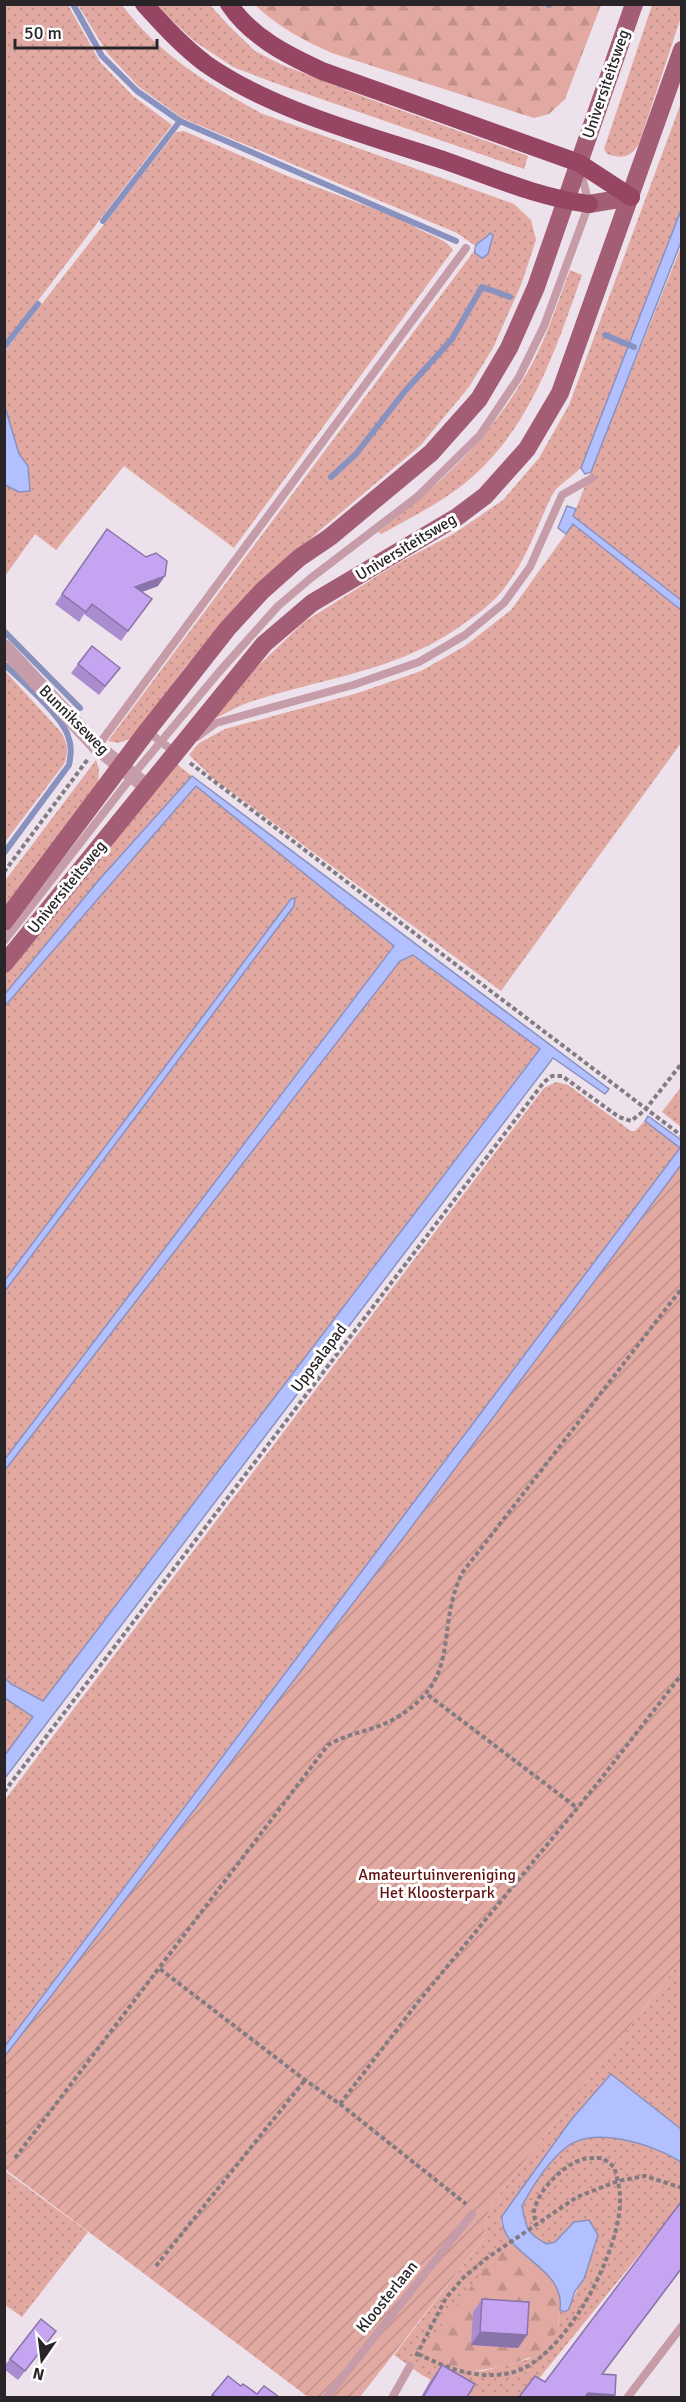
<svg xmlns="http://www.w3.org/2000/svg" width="686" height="2402" font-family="Signika,sans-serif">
	<defs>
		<pattern id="grass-dots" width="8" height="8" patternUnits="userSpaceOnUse" patternTransform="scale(1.5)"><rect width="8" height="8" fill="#e1a9a1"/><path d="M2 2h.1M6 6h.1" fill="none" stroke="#c1918b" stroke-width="1.8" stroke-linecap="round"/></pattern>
		<pattern id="forest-firs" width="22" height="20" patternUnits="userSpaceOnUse" patternTransform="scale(1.5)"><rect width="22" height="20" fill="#e1a9a1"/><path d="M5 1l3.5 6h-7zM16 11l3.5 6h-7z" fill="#c1918b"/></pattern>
		<pattern id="garden-furrows" width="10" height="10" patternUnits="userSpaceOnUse" patternTransform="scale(1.5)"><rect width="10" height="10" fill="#e1a9a1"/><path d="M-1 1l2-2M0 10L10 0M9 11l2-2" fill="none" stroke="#c1918b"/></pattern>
	</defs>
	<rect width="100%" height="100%" fill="#ede1eb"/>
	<g fill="url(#grass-dots)">
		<path d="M5,4l63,1 32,57 33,34 39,29 -167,219z"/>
		<path d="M78,5h44c36,49 87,80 141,109l251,90 17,16 5,20 -15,45 -28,63 -24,39 -48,58 -103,87 -52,49 -80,85 -53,72 -15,5 -10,-2 369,-494 -20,-14 -275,-115 -43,-31 -31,-33z"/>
		<path d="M155,5h55l18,20 27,26 25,13 90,35 158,57 -4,13 -252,-87 -39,-15 -39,-26z"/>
		<path d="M652,5h29v12l-42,127c-9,14 -17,15 -32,10l-3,-5z"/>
		<path d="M681,103v107l-100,258 -25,21 -5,8c-14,30 -25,63 -45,89 -9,13 -24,25 -37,34 -67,51 -139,56 -216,81 -14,4 -28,13 -41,19l27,-36 65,-62 89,-56 62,-33 48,-33 36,-42 30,-53z"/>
		<path d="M184,131l106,46 119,45c13,13 34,13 44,28l-219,298 -110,-82 -68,84 -21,-16 -30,42v-225l171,-219z"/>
		<path d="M681,247v353l-108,-84z"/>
		<path d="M570,270l12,5c-27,76 -52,156 -118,209 -26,20 -55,35 -83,50l-3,-2c64,-49 115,-96 154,-168 16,-30 26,-63 38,-94z"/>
		<path d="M573,524l108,86v133l-180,248 -287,-212 -25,-24 10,-12 26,-14 133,-36 63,-22 44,-25 46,-36z"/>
		<path d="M5,671l55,60c8,12 9,20 4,33l-59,78z"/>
		<path d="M96,760l3,9 -1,18 -93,126 -1,-31z"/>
		<path d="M173,765h5l14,11 -94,105 -93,113v-21z"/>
		<path d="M196,786l198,159 -389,514v-453z"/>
		<path d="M413,955l127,93 -497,653 -32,-17 -6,-6 -1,-208 396,-509z"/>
		<path d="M556,1082l12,3 63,46h4l10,-10 36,27c-225,300 -453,598 -676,898l-1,-245 540,-713z"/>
		<path d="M681,1087v40l-19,-15z"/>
		<path d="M5,1698l28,19 -28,38z"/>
		<path d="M681,1961v168l-70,-54 -40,45 -69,96 -1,8 13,19 -16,9 -63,83 13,33 35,3 46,-12 29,-35 2,-14 5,2c7,-6 11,-23 19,-33l-22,-43 -7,6 -8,2c-21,-10 -20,-16 -25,-38 11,-19 25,-42 41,-57 28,-26 91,-4 118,13v45l-2,-1 -155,191h-67l1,-2 -36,-20 -28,-20 90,-117 2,-21 7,-15z"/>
		<path d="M5,2171l83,61 -66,85 -17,-12z"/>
	</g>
	<g fill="url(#forest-firs)">
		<path d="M255,5h346l-36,94 -16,15 -15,4 -202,-65c-28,-12 -55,-27 -77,-48z"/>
		<path d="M514,2243c12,13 38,31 45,46 3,8 2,15 1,23 -2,10 -4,23 -10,31 -18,24 -103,39 -124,17l1,-9 8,-16 12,-18 51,-65z"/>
	</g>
	<path fill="url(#garden-furrows)" d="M681,1165v796l-188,241 -7,15 -2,21 -124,159h-52l-303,-228 -1,-113 403,-523z"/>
	<g fill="#b3c0ff" stroke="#8991be" stroke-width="1.5">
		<path d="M681,210v32l-90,230 -6,2 -4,-6z"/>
		<path d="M490,233l3,2 -5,19 -6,4 -7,-5c-2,-12 10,-12 15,-20z"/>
		<path d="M5,407l14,47 9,12 2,25 -11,1 -14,-7z"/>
		<path d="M567,506l9,3 -3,7 108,84v10l-108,-86 -7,10 -8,-6z"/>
		<path d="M192,776l417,313 -4,5 -52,-36 -548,720v-23l28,-38 -28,-19v-20l6,6 32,17 497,-652 -127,-94 -13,6 -395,509v-11l389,-513 -198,-160 -191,220v-12l93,-113z"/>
		<path d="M295,898l-1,8 -289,385v-11l286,-381z"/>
		<path d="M648,1116l33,24v25l-274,368 -402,523v-10c223,-300 451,-598 675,-898l-35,-27z"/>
		<path d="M611,2074l70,55v33c-27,-17 -90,-39 -118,-12 -16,14 -31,37 -41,56 4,22 5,28 25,38l8,-2 19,-20 15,-2 9,15 -14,44 -9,12 -6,18 -4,3 -5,-2c6,-45 -60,-54 -58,-94l69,-96z"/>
	</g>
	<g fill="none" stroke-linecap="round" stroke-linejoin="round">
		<g stroke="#8991be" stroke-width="6">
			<path d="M73,4l29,52 35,35 43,30 276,120"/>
			<path d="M549,5v-1"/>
			<path d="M103,221l77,-100"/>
			<path d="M605,335l29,12"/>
			<path d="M4,347l34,-43"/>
			<path d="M331,477l25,-23 49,-63 47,-52 30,-52 28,10"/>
			<path d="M4,631l76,77"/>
			<path d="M4,664c17,16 58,52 64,72 4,10 3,18 1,29l-65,88"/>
		</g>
		<g stroke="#837b82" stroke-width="4" stroke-dasharray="4.5 3" stroke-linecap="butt">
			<path d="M190,763l492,373"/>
			<path d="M4,872l84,-113"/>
			<path d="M428,1695l148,112"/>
			<path d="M4,1792l540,-710 8,-6h10l57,41 12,4 14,-11 37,-47"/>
			<path d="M160,1969l145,111 35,24 126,100"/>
			<path d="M340,2104l78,-102 179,-218 85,-110"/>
			<path d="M15,2158l313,-413c22,-13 46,-14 68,-27 68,-41 38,-86 66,-145l220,-285"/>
			<path d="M156,2266l149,-186"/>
			<path d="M418,2354c29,14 58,26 92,19 54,-11 112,-123 110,-175 0,-10 -3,-21 -6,-31l-11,-9c-7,0 -14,0 -20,1 -20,6 -45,31 -49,52 -1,4 1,9 3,13"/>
			<path d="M416,2356l30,-58 18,-21 23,-19 90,-61 41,-16 27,-5 37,12"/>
		</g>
		<g stroke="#c59ca8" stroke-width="8">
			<path d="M147,731l30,23"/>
			<path d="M197,737l19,-14 137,-38 66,-23 46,-27 39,-32 26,-36 32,-72 30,-17"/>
			<path d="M97,747l369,-499"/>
			<path d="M4,941l129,-166 86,-103 59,-66 33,-28 106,-81 63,-62 39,-58 25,-51 45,-122 -9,-35"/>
			<path d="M326,2398l146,-184"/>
			<path d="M392,2398l18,-32"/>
			<path d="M627,2398l55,-72"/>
		</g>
		<path stroke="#c59ca8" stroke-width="16" d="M4,647l93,100 50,40"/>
		<g stroke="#a35d74" stroke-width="18">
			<path d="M589,204l42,-7"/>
			<path d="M4,922l143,-191 81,-103 34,-37 37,-33 31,-21 101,-84 48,-54 30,-51 27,-61 98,-283"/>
			<path d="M4,964l260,-320 48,-41 145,-86 28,-21 42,-47 33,-56 122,-343"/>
		</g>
		<g stroke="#964562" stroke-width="18">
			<path d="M144,4c20,22 39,43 62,60 67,47 162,71 240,97 46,16 94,37 143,43"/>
			<path d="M229,4c22,33 58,51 93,67l257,92 52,34"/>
		</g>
	</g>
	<g fill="#a98dcf">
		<path d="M107,529l51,57 -16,6 10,7 -31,42 -37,-27 -5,8 -24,-18z"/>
		<path d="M78,664l42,4 -21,27 -28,-22z"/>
		<path d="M482,2299l45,36 -9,13 -47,-3 2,-33z"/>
		<path d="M50,2340l-32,40 -14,-11v-3l6,-7z"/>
		<path d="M442,2365l25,32h-46l9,-16z"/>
	</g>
	<g fill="#8a73a9">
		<path d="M165,576l-7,10 -30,11 7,-10z"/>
		<path d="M681,2269v1l-91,121 12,-17z"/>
		<path d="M480,2332l47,3 -9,13 -47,-3z"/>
		<path d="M588,2393l27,2 -2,2h-28z"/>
	</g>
	<g fill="#c5a4f1" stroke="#8a73a9" stroke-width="1.5">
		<path d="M107,529l39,28 10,-4 11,8 -2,15 -30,11 17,12 -24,32 -36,-27 -6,8 -24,-18z"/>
		<path d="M92,646l28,22 -15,18 -27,-22z"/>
		<path d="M681,2202v67l-79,105 14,1 -1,20 -27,-2 -3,4h-66l16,-21 10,6z"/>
		<path d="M482,2299l47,3 -2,33 -47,-3z"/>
		<path d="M41,2319l15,12 -31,40 -15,-12z"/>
		<path d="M442,2365l33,19 -8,13h-44z"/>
		<path d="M228,2376l9,7 4,3 2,-2 14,10 7,-8 15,11h-63l-4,-2z"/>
	</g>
	<g text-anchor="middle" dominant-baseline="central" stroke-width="6" stroke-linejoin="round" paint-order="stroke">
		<g font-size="16" fill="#282428" stroke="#fff">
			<text transform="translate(606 84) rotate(-71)">Universiteitsweg</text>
			<text transform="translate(406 547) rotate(-31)">Universiteitsweg</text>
			<text transform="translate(74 720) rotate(45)">Bunnikseweg</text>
			<text transform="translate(67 887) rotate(-51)">Universiteitsweg</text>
			<text transform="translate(319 1358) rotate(-53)">Uppsalapad</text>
			<text transform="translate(387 2297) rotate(-51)">Kloosterlaan</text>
		</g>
		<g font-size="16" fill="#62110e" stroke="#fff">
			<text x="437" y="1875">Amateurtuinvereniging<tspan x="437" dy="18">Het Kloosterpark</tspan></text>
		</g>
	</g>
	<rect width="686" height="2402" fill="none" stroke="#282428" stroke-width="12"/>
	<g transform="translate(42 2360) rotate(194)" stroke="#ffffff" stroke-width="4.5" paint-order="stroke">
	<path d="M0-4.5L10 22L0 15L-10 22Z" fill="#282428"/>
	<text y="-9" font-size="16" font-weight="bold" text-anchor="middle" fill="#282428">N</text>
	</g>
	<path d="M15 39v9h142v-9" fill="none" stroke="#282428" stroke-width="3"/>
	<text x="24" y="39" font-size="18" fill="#282428" stroke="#ffffff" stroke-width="4.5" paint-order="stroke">50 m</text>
</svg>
